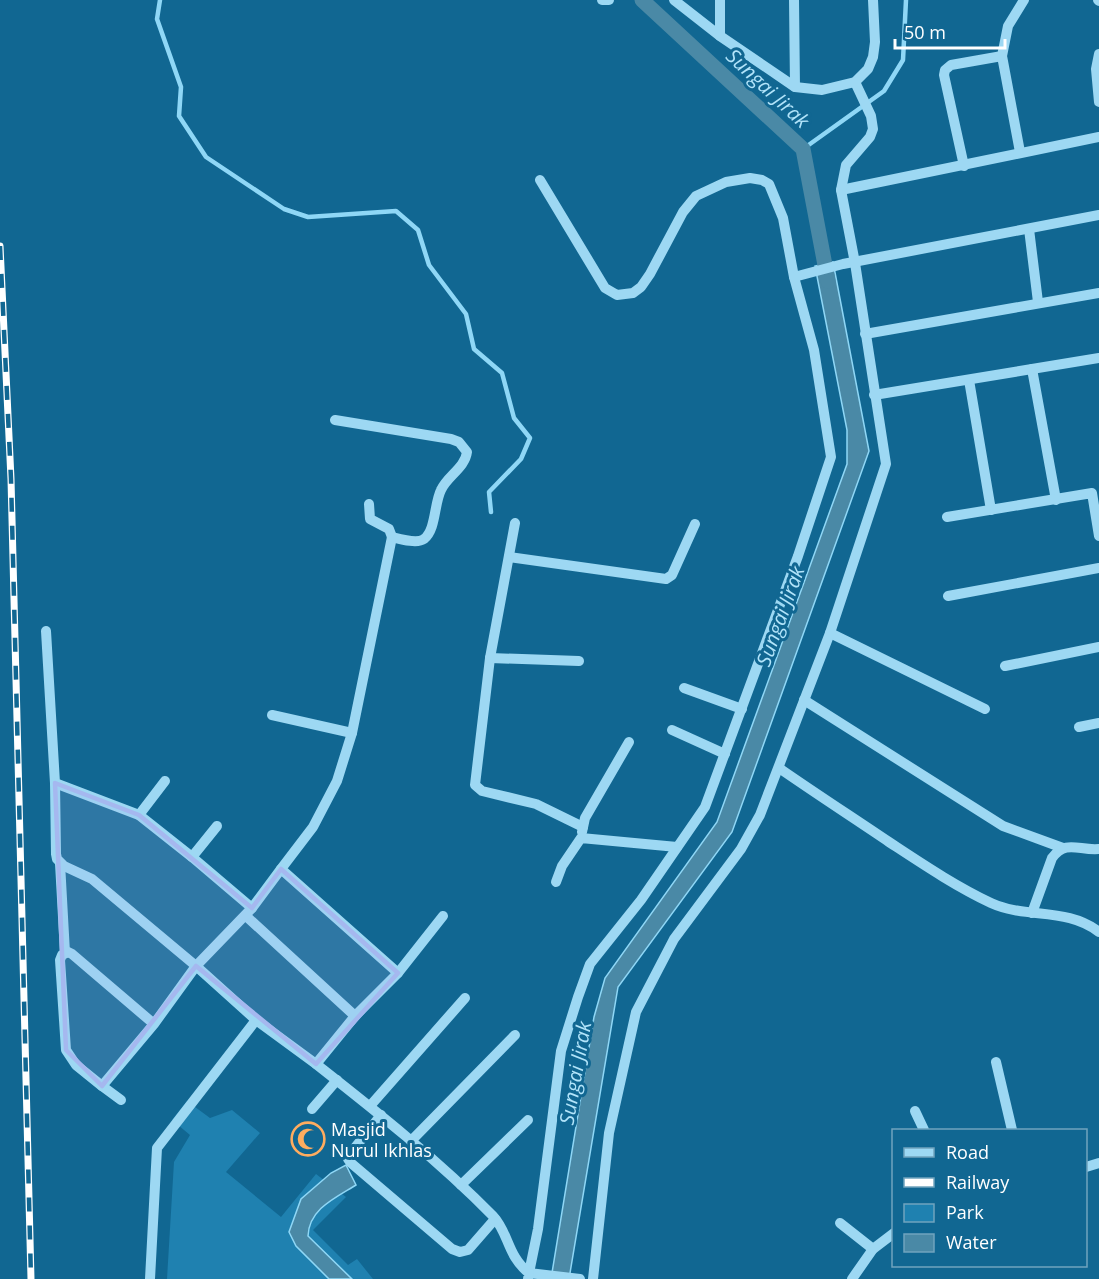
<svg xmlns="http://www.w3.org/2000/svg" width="1099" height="1279" font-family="'Open Sans',sans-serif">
	<rect width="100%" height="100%" fill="#116792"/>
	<path fill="#1f81b0" d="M187,1101l23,17 22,-8 28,23 -34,39 55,45 35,-43 30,23 -33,33 35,35 9,-6 16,20h-206l7,-117 16,-27 -18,-15z"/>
	<g fill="#4a89a6" stroke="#8fd7f6" stroke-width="1.5">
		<path d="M833,262l36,189 -137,381 -114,155 -49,292h-18l43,-262 11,-39 112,-156 130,-358v-34l-32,-164z"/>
		<path d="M346,1165l10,20c-21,13 -47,24 -48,51l44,43h-23l-33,-33 -7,-14 12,-33 30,-26z"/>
	</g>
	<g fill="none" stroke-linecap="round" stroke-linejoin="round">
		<g stroke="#8fd7f6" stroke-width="4.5">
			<path d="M160,0l-3,19 24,68 -2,29 27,41 78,52 24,8 88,-6 22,19 11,35 37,49 8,35 28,24 12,45 16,20 -9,21 -32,33 2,20"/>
			<path d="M803,149l81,-58 19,-31 3,-60"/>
		</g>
		<path stroke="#4a89a6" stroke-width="15" d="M642,0l161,149 25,132"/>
		<g stroke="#9dd8f3" stroke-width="10">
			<path d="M602,0h7"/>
			<path d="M674,0l46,36 75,51 27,3 33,-8 13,-13 5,-12 2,-15 -2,-42"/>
			<path d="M720,0v36"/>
			<path d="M794,0l1,87"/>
			<path d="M1098,0l1,1"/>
			<path d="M1099,54l-3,15 3,33"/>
			<path d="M1020,152l-18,-96 6,-30 16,-26"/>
			<path d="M964,166l-20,-91 1,-5 6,-5 51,-9"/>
			<path d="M540,180l65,108 12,7 16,-2 8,-6 9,-13 33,-62 13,-16 30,-14 24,-4 12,2 7,4 14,34 11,59 20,73 17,107 -33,99 -93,251 -64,93 -51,64 -12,33 -17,54 -23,178 -9,44 51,6"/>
			<path d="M841,190l258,-53"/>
			<path d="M1029,229l9,73"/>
			<path d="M794,277l49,-13 256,-49"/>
			<path d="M865,334l234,-41"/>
			<path d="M1032,369l24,131"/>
			<path d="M969,380l22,130"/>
			<path d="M874,395l225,-37"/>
			<path d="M335,420l116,19 8,3 8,10c-2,16 -20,24 -26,38 -7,14 -5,40 -17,49 -7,5 -24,0 -32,-2l-40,196 -15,48 -24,46 -32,42 117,104"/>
			<path d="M369,504l1,15 19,10 3,8"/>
			<path d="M947,517l145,-24 7,43"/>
			<path d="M515,523l-25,135 -15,127 7,6 54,13 47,23"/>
			<path d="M509,557l157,22 6,-4 23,-51"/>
			<path d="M948,596l151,-28"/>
			<path d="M46,631l9,152 84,32 53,42 60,51"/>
			<path d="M830,633l155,76"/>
			<path d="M490,658l89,3"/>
			<path d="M1005,666l94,-19"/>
			<path d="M684,688l58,21"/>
			<path d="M804,700l199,126 60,22"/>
			<path d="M272,715l80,18"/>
			<path d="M1079,727l20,-4"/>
			<path d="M672,730l53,24"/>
			<path d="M779,768c36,25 73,49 110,74 32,21 66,44 102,61 35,16 76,4 108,29"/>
			<path d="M55,783l1,71 1,5 7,7 28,13 104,87 60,54 60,44"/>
			<path d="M139,815l26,-34"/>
			<path d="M582,832l3,-14 44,-76"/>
			<path d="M192,857l25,-31"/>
			<path d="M60,863l5,90"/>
			<path d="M556,882l6,-16 19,-28 96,9"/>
			<path d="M1032,913l20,-55c14,-19 27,-7 47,-9"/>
			<path d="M246,916l109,100"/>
			<path d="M443,916l-45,57 -43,43 -39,48c61,48 122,96 177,152 16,17 14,40 36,57l-1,6"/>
			<path d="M154,1024l-82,-70 -4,-2 -6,3 -2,5 6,90 10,15 26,21 52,-62 42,-58 56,-58 29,-39"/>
			<path d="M996,1062l16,68"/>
			<path d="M102,1086l19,14"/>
			<path d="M370,1106l95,-108"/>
			<path d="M312,1109l25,-29"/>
			<path d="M915,1111l9,19"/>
			<path d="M381,1115l-32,40 -1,4 3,4 101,86 8,3 8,-2 27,-31"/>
			<path d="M411,1141l104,-106"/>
			<path d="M1086,1167l13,-4"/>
			<path d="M461,1185l67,-65"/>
			<path d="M840,1223l33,26"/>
			<path d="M150,1279l7,-131 99,-128"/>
			<path d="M593,1279l16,-146 27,-121 38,-73 67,-90 19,-34 70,-182 56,-169 -31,-201 -14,-73 5,-25 24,-28 3,-8 -2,-13 -16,-34"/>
			<path d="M852,1279l21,-30 21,-16"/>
		</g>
		<g stroke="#fff" stroke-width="7">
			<path id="rail" d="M0,246l11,233 20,800"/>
		</g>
		<use href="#rail" stroke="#116792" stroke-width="4.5" stroke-dasharray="14" stroke-linecap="butt"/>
	</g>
	<path fill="#a5b8ef" fill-opacity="0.2" stroke="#a5b8ef" stroke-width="4.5" stroke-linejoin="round" d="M55,783l84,32 113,93 29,-39 117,104 -82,91 -120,-98 -94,120 -36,-36z"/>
	<defs>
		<g id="mosque-ring" transform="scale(1.725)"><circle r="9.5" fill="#116792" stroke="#ffac5f" stroke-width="1.5"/><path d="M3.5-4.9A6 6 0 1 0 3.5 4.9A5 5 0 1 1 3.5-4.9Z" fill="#ffac5f"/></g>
	</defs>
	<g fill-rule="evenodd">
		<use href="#mosque-ring" x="308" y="1139"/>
	</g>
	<g text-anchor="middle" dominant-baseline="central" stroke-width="6" stroke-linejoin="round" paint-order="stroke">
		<g font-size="18" fill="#fff" stroke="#116792" text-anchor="start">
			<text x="331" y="1129">Masjid<tspan x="331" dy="21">Nurul Ikhlas</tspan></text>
		</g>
		<g font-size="20" font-style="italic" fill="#b2e4fa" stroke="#116792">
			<text transform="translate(768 88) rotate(43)">Sungai Jirak</text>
			<text transform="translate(780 616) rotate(-70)">Sungai Jirak</text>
			<text transform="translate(575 1073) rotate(-80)">Sungai Jirak</text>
		</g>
	</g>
	<rect x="892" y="1129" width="195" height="138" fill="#116792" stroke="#70a4be" stroke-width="1.5"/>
	<rect x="904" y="1148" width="30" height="9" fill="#9dd8f3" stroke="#70a4be" stroke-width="1.5"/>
	<text x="946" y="1159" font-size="18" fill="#ffffff">Road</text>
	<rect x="904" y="1178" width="30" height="9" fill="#ffffff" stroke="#70a4be" stroke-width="1.5"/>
	<text x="946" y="1189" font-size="18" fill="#ffffff">Railway</text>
	<rect x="904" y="1204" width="30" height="18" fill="#1f81b0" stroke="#70a4be" stroke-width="1.5"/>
	<text x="946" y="1219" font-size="18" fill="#ffffff">Park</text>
	<rect x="904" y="1234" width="30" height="18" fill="#4a89a6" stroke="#70a4be" stroke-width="1.5"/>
	<text x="946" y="1249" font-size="18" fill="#ffffff">Water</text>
	<path d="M895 39v9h110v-9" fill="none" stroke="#ffffff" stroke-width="3"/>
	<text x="904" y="39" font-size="18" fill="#ffffff" stroke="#116792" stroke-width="4.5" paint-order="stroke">50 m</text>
</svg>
